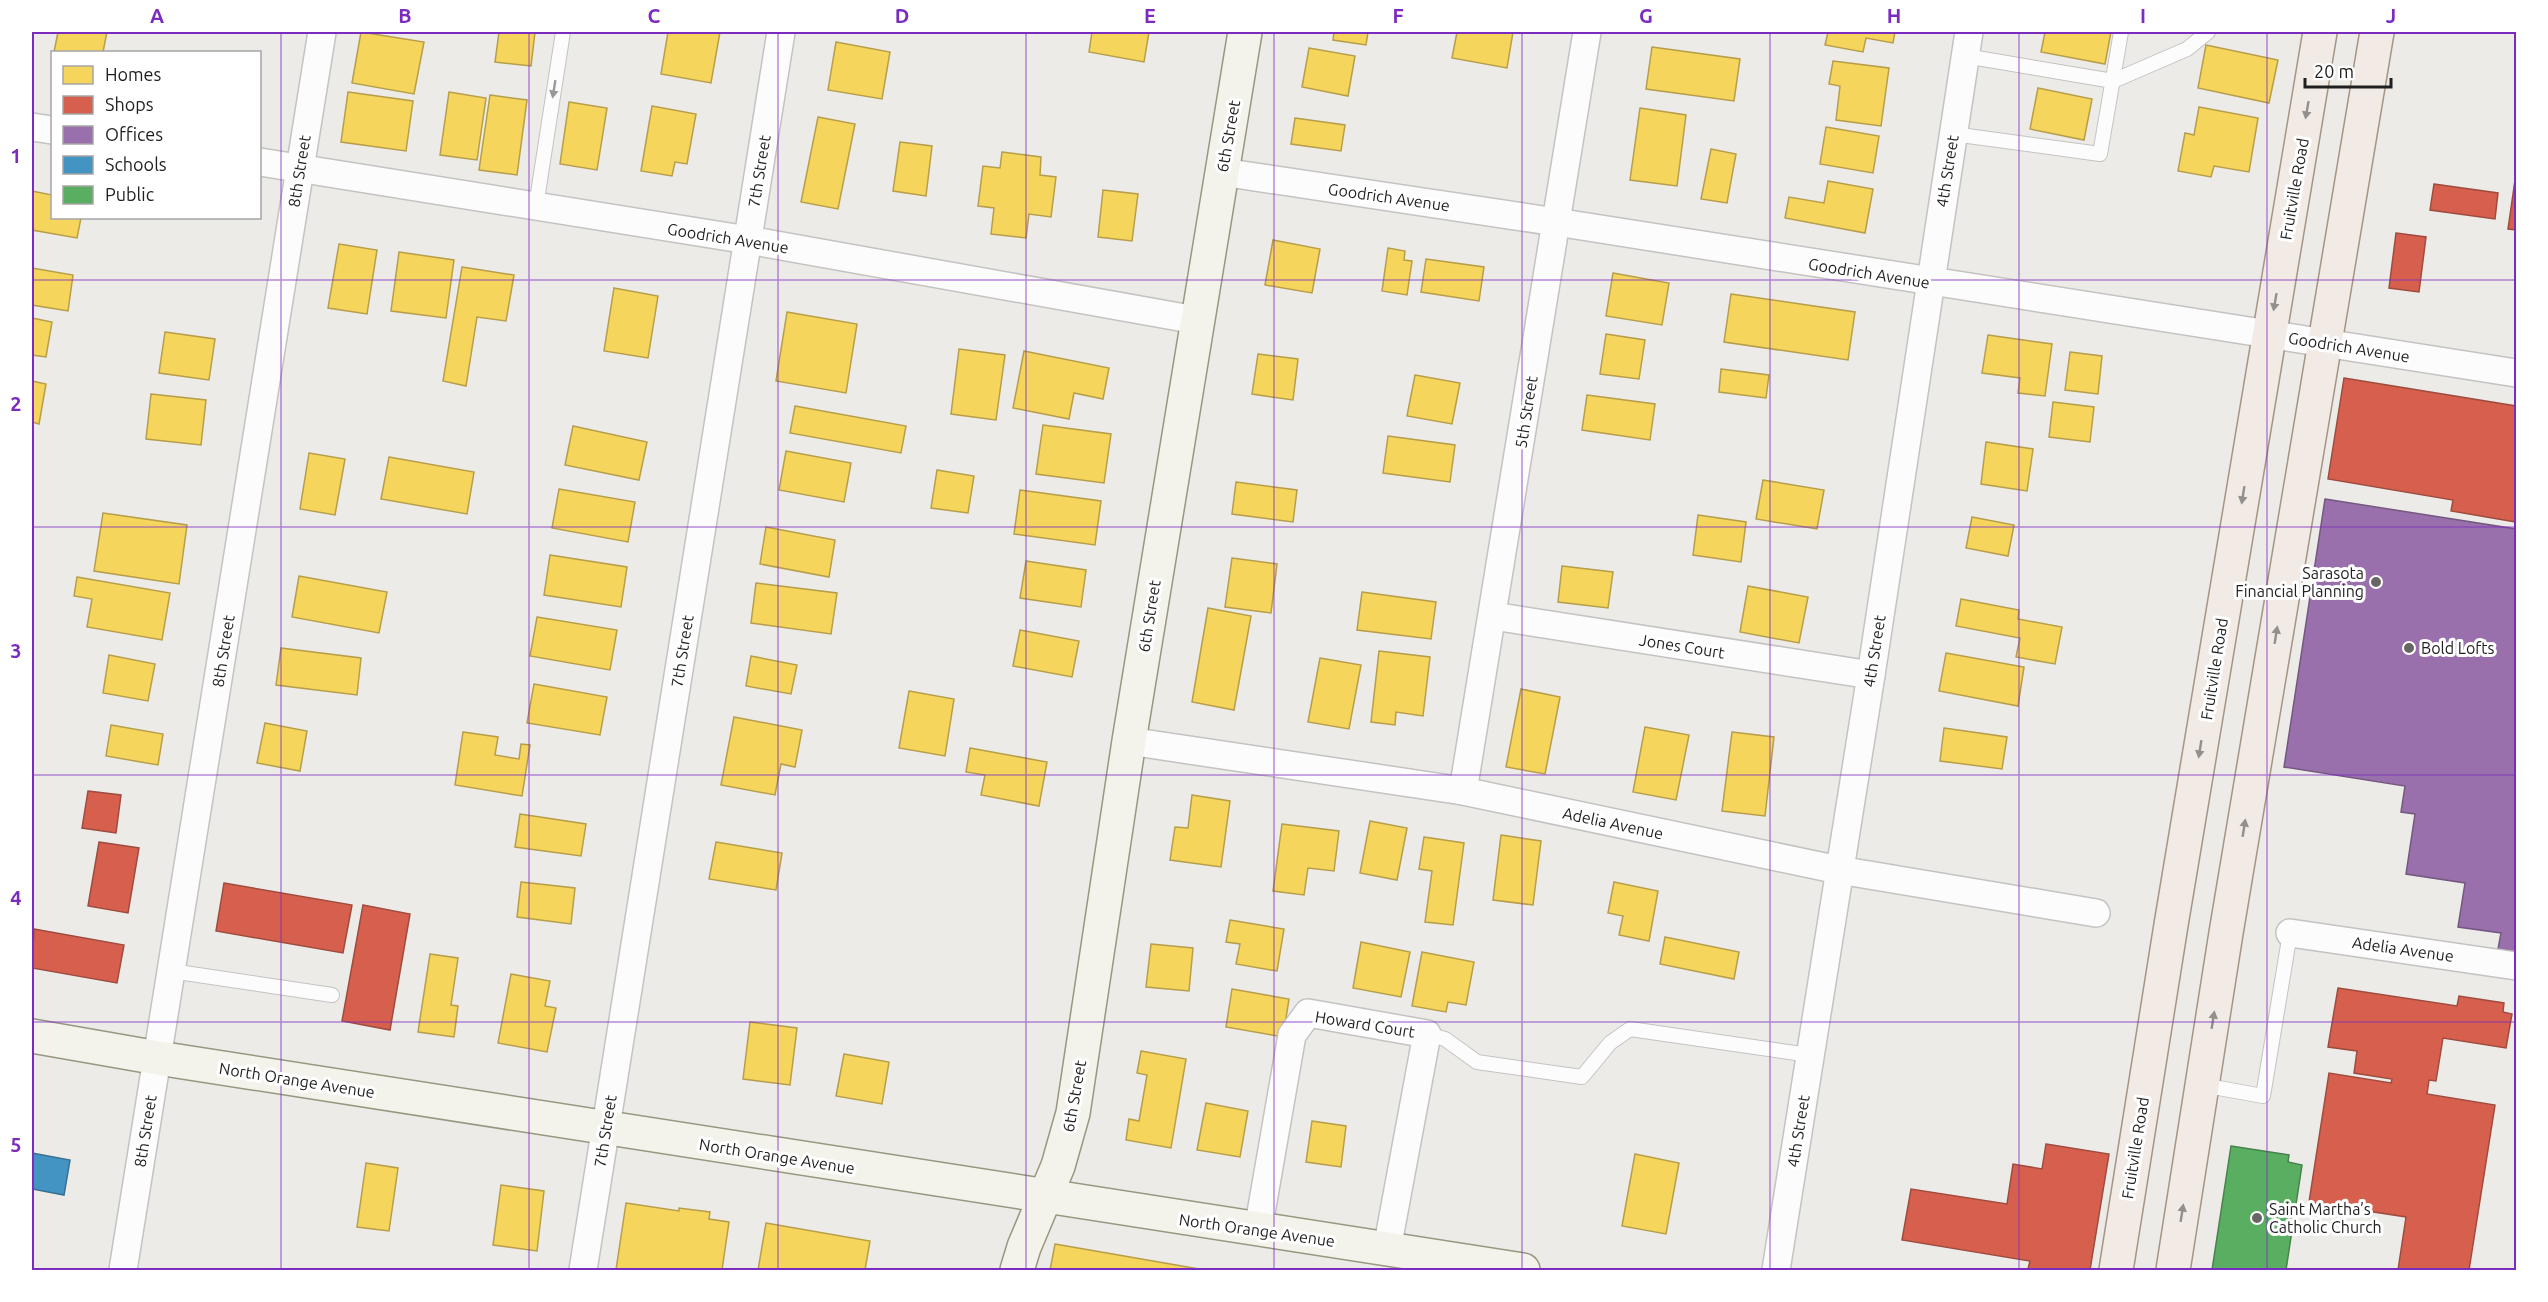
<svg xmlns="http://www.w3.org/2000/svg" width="2548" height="1302" font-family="Ubuntu,sans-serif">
	<rect width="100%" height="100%" fill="#edebe8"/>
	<g fill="#f6d55c" stroke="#b69e4a" stroke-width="1.5">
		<path d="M58,32h49l-4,20h5h-54z"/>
		<path d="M361,32l63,10 -10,52 -62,-11z"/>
		<path d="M499,32h36l-4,34 -36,-4z"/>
		<path d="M668,32h52l-9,51 -50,-9z"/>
		<path d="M1092,32h57l-5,30 -55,-10z"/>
		<path d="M1334,32h34l-2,13 -33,-5z"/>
		<path d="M1457,32h56l-6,36 -55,-10z"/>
		<path d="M1828,32h67l-2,11 -27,-5 -3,14 -38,-7z"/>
		<path d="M2045,32h66l-6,32 -64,-12z"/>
		<path d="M836,42l54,10 -8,47 -54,-9z"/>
		<path d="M2206,45l72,15 -9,43 -71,-15z"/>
		<path d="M1652,47l88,12 -6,42 -88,-12z"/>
		<path d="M1309,48l46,8 -7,40 -46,-9z"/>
		<path d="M1833,61l56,7 -8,58 -45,-6 4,-34 -11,-2z"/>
		<path d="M2038,88l54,11 -8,41 -54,-11z"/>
		<path d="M348,92l65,9 -7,50 -65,-9z"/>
		<path d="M449,92l37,6 -9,62 -37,-5z"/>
		<path d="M490,95l37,5 -10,75 -38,-5z"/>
		<path d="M569,102l38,6 -10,62 -37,-6z"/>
		<path d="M652,106l44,8 -9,50 -12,-2 -3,14 -31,-5z"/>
		<path d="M2199,107l59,11 -9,54 -35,-6 -3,11 -33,-6 7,-38 9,2z"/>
		<path d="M1640,108l46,7 -9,71 -47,-6z"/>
		<path d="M818,117l37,7 -17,85 -37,-7z"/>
		<path d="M1295,118l50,7 -4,26 -50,-7z"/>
		<path d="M1826,127l53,9 -6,37 -53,-9z"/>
		<path d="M900,142l32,4 -6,50 -33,-5z"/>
		<path d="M1711,149l25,5 -9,49 -26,-4z"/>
		<path d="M1002,152l39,5 -1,18 16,2 -5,40 -22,-3 -3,24 -35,-4 3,-26 -16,-2 5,-40 17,2z"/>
		<path d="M1828,181l45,8 -8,44 -80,-15 4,-21 35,6z"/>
		<path d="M1103,190l35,4 -6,47 -34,-4z"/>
		<path d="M32,191l20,4v23h29l-4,20 -45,-8z"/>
		<path d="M1273,240l47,9 -8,44 -47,-8z"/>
		<path d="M339,244l38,6 -10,64 -39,-6z"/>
		<path d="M1388,248l17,3 -1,9 8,1 -5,34 -25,-4z"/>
		<path d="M399,252l55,8 -8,58 -55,-7z"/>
		<path d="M1426,259l58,8 -5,34 -58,-9z"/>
		<path d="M462,267l52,8 -8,46 -29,-4 -11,69 -23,-5z"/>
		<path d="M32,268l41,7 -5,36 -36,-6z"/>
		<path d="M1613,273l56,10 -7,42 -56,-9z"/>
		<path d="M614,288l44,8 -10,62 -44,-7z"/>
		<path d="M1731,294l124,18 -7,48 -124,-18z"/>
		<path d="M787,312l70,12 -11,69 -70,-12z"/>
		<path d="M32,318l20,4 -6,35 -14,-2z"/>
		<path d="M165,332l50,7 -6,41 -50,-7z"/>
		<path d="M1606,334l39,6 -6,39 -39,-5z"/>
		<path d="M1988,335l64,9 -7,52 -27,-3 2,-15 -38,-5z"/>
		<path d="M959,349l46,6 -9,65 -45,-6z"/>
		<path d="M1024,351l85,17 -6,31 -29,-6 -5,26 -56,-11z"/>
		<path d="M2070,352l32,4 -4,38 -33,-4z"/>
		<path d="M1258,354l40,5 -5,41 -41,-6z"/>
		<path d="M1721,369l48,6 -3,23 -47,-6z"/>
		<path d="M1415,375l45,8 -8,41 -45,-8z"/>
		<path d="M32,381l14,3 -7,40 -7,-2z"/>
		<path d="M151,394l55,6 -5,45 -55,-6z"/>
		<path d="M1587,395l68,9 -5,36 -68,-10z"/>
		<path d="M2053,402l41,5 -4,35 -41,-5z"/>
		<path d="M795,406l111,20 -5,27 -111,-20z"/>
		<path d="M1043,425l68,9 -7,49 -68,-9z"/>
		<path d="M573,426l74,16 -8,38 -74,-15z"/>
		<path d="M1388,436l67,9 -5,37 -67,-9z"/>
		<path d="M1986,442l47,7 -6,42 -46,-7z"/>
		<path d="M786,451l65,12 -7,39 -65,-12z"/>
		<path d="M309,453l36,6 -10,56 -35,-6z"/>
		<path d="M389,457l85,15 -7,42 -86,-15z"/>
		<path d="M937,470l37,6 -6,37 -37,-5z"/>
		<path d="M1763,480l61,10 -7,39 -61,-10z"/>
		<path d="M1236,482l61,8 -4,32 -61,-8z"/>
		<path d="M559,489l76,13 -7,40 -76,-14z"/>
		<path d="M1020,490l81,11 -6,44 -81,-11z"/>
		<path d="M103,513l84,12 -8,59 -85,-13z"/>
		<path d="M1698,515l48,7 -5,40 -48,-7z"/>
		<path d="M1972,517l42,8 -6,31 -42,-8z"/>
		<path d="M766,527l69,13 -6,37 -69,-13z"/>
		<path d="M550,555l77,12 -6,40 -77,-12z"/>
		<path d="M1232,558l45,6 -6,49 -46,-6z"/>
		<path d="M1026,561l60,9 -5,37 -61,-9z"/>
		<path d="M1562,566l51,6 -5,36 -50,-6z"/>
		<path d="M299,576l88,16 -8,41 -87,-16z"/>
		<path d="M77,577l93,16 -8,47 -75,-13 5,-28 -18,-3z"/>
		<path d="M756,583l81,10 -6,41 -80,-11z"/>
		<path d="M1748,586l60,11 -9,46 -59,-11z"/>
		<path d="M1362,592l74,10 -5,37 -74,-9z"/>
		<path d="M1961,599l58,11 -1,9 44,8 -7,37 -39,-7 4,-19 -64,-12z"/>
		<path d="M1208,608l43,8 -17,94 -42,-8z"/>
		<path d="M537,617l80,13 -7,40 -80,-14z"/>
		<path d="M1020,630l59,11 -7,36 -59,-11z"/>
		<path d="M281,648l80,10 -4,37 -81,-10z"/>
		<path d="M1379,651l51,6 -7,59 -27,-4 -1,13 -24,-3z"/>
		<path d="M1946,653l78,14 -6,39 -79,-15z"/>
		<path d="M109,655l46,9 -7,37 -45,-8z"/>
		<path d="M751,656l46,9 -6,29 -45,-8z"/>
		<path d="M1320,658l41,7 -12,64 -41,-7z"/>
		<path d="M534,684l73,13 -7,38 -73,-12z"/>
		<path d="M1521,689l39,8 -15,77 -39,-7z"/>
		<path d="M909,691l45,8 -9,57 -46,-8z"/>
		<path d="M734,717l68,13 -7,37 -14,-3 -6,31 -54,-10z"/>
		<path d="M265,723l42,8 -7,40 -43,-8z"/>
		<path d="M111,725l52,9 -5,31 -52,-9z"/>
		<path d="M1645,727l44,8 -13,65 -43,-8z"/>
		<path d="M1944,728l63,9 -5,32 -62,-8z"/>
		<path d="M463,732l35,5 -3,18 24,4 2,-15 9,1 -8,51 -67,-11z"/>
		<path d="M1732,732l42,5 -9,79 -43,-5z"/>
		<path d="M970,748l77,14 -8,44 -58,-11 4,-20 -19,-3z"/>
		<path d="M1192,795l38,6 -9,66 -51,-7 5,-33 13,1z"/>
		<path d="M520,814l66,10 -5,32 -66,-9z"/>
		<path d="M1370,821l37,7 -10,52 -37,-7z"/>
		<path d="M1282,824l57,7 -5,40 -26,-3 -4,27 -31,-4z"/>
		<path d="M1501,835l40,6 -8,64 -40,-5z"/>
		<path d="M1424,837l40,6 -11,82 -28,-3 7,-51 -13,-2z"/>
		<path d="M716,842l66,11 -6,37 -67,-11z"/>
		<path d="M521,882l54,6 -4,36 -54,-7z"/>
		<path d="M1614,882l44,9 -9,50 -30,-6 4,-19 -15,-3z"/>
		<path d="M1230,920l54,9 -7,42 -41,-7 4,-20 -14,-2z"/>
		<path d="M1665,937l74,15 -5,27 -74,-15z"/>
		<path d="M1361,942l49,10 -9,45 -48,-9z"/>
		<path d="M1151,944l42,4 -4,43 -43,-4z"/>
		<path d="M1422,952l52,10 -8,43 -18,-3 -2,10 -34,-6z"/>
		<path d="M430,954l28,4 -7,47 7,1 -4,31 -36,-5z"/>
		<path d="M511,974l39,7 -5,25 11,2 -9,44 -49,-9z"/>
		<path d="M1232,989l57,10 -6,38 -57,-10z"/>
		<path d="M750,1022l47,6 -7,57 -47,-6z"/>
		<path d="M1141,1051l45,8 -15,89 -45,-8 3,-21 10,2 8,-46 -10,-2z"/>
		<path d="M844,1054l45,8 -7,42 -46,-8z"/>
		<path d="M1206,1103l42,8 -8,46 -43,-7z"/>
		<path d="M1312,1121l34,5 -5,41 -35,-5z"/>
		<path d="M1635,1154l44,9 -13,71 -44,-8z"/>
		<path d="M366,1163l32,5 -9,63 -32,-4z"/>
		<path d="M501,1185l43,6 -7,60 -44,-6z"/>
		<path d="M626,1203l53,8v-3l31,4 -1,7 20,3 -7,48h-106z"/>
		<path d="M766,1223l104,18 -5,29h-107z"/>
		<path d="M1055,1244l150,26h-155z"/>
	</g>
	<g fill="#d6604d" stroke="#9f4c3f" stroke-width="1.5">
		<path d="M2516,173v57l-8,-1z"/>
		<path d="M2434,184l64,9 -3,26 -65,-9z"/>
		<path d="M2396,233l30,4 -7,55 -30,-4z"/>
		<path d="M2344,378l172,28v116l-65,-11 2,-11 -125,-21z"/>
		<path d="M88,791l33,4 -5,38 -34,-5z"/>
		<path d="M99,842l40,6 -11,65 -40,-7z"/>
		<path d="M224,883l128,22 -9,48 -127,-22z"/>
		<path d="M363,905l47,9 -20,116 -48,-9z"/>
		<path d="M34,929l90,16 -7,38 -85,-15z"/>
		<path d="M2338,988l119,18 2,-10 45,7 -1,9 9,2 -6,34 -63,-10 -7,43 -7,-1 -2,14 68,11 -26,165h-71l8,-53 -97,-15 20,-129 62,10 1,-4 -38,-6 3,-22 -29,-4z"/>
		<path d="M2046,1144l63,10 -19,116 -62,-1 2,-8 -128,-21 9,-51 96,15 6,-40 29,5z"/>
	</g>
	<path fill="#9970ab" stroke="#745881" stroke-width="1.5" d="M2325,499l191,30v423l-18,-3 3,-16 -43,-6 7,-44 -59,-9 9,-60 -14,-2 4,-26 -121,-19z"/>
	<path fill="#4393c3" stroke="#387092" stroke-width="1.5" d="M32,1153l38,7 -6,35 -32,-6z"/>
	<path fill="#5aae61" stroke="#48834d" stroke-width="1.5" d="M2231,1146l58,9 -1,7 14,3 -16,105h-74z"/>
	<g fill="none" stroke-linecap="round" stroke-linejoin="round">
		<g stroke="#c4c3c2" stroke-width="16">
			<g id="lane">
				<path d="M1965,56l148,25 74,-32 21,-17"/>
				<path d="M1953,134l147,20 21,-122"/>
				<path d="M536,206l27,-174"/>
				<path d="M171,971l161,24"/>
				<path d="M1427,1034l18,5 32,23 105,15 28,-34 20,-14 179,26"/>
				<path d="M2202,1085l61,11 27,-163"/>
			</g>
		</g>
		<g stroke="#c4c3c2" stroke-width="30">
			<g id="street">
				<path d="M32,127l20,3"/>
				<path d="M260,162l488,78 448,80"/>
				<path d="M1222,172l334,50 960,151"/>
				<path d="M1493,616l378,59"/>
				<path d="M1129,741l334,50 376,79 257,43"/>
				<path d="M1463,791l124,-759"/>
				<path d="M2290,933l226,33"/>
				<path d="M1258,1230l34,-195 16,-22 119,21 -40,215"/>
				<path d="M123,1270l199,-1238"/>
				<path d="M583,1270l198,-1238"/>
				<path d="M1776,1270l95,-595 98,-643"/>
			</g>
		</g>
		<g stroke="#98977f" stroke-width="36">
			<g id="secondary">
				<path d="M32,1036l126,22 1365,212"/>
				<path d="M1017,1270l7,-23 34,-81 15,-53 56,-372 116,-709"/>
			</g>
		</g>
		<g stroke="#a49584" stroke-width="36">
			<g id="primary">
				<path d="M2116,1270l55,-345 149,-893"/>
				<path d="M2173,1270l53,-337 151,-901"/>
			</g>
		</g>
		<use href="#lane" stroke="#fcfcfc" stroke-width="14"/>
		<use href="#street" stroke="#fcfcfc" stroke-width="27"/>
		<use href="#secondary" stroke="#f4f3eb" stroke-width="33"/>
		<use href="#primary" stroke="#f1eae5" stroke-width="33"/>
	</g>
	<defs><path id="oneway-solid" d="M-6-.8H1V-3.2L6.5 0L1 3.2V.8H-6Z" transform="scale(1.5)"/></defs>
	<use fill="#999" href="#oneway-solid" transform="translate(554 89) rotate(99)"/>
	<g fill="#928f8c">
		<use href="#oneway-solid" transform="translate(2307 110) rotate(100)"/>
		<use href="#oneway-solid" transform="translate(2275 302) rotate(100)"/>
		<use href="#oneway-solid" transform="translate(2243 495) rotate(99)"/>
		<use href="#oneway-solid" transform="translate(2276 635) rotate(-81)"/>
		<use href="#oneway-solid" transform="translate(2200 749) rotate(99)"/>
		<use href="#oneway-solid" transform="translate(2244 828) rotate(-81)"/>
		<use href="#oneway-solid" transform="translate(2213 1020) rotate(-81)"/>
		<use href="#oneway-solid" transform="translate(2182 1213) rotate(-81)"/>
	</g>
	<path fill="none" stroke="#7b2cbf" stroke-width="1.5" stroke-opacity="0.55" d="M281,32v1238M529,32v1238M778,32v1238M1026,32v1238M1274,32v1238M1522,32v1238M1770,32v1238M2019,32v1238M2267,32v1238M32,280h2484M32,527h2484M32,775h2484M32,1022h2484"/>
	<g fill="#676665" stroke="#fff" stroke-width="2">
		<circle cx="2376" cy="582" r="6"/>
		<circle cx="2409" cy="648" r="6"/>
		<circle cx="2257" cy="1218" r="6"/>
	</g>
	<g text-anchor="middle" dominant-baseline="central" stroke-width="6" stroke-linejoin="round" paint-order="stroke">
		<g font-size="16" fill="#1f1f1f" stroke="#fff">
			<text transform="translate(1228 136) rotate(-80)">6th Street</text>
			<text transform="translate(299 171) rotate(-81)">8th Street</text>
			<text transform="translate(759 171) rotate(-81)">7th Street</text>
			<text transform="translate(1947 171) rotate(-81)">4th Street</text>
			<text transform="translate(2294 189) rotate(-80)">Fruitville Road</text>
			<text transform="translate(1389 197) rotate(8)">Goodrich Avenue</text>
			<text transform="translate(728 238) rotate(9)">Goodrich Avenue</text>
			<text transform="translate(1869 273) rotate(9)">Goodrich Avenue</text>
			<text transform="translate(2349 347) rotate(9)">Goodrich Avenue</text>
			<text transform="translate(1526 412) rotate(-81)">5th Street</text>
			<text transform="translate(1149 616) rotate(-81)">6th Street</text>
			<text transform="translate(1682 646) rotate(9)">Jones Court</text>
			<text transform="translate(223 651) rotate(-81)">8th Street</text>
			<text transform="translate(682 651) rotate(-81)">7th Street</text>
			<text transform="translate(1874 651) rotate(-81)">4th Street</text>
			<text transform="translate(2214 669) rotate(-81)">Fruitville Road</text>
			<text transform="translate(1613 823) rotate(12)">Adelia Avenue</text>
			<text transform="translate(2403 949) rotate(8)">Adelia Avenue</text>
			<text transform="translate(1365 1024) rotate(9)">Howard Court</text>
			<text transform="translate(297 1080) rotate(9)">North Orange Avenue</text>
			<text transform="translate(1074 1096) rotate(-80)">6th Street</text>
			<text transform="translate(145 1131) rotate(-81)">8th Street</text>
			<text transform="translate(605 1131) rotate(-81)">7th Street</text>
			<text transform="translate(1798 1131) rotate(-81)">4th Street</text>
			<text transform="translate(2135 1148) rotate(-81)">Fruitville Road</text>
			<text transform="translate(777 1156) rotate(9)">North Orange Avenue</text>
			<text transform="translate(1257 1230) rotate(8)">North Orange Avenue</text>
		</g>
		<g font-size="16" fill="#1f1f1f" stroke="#fff" text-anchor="start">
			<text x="2364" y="573" text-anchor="end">Sarasota<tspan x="2364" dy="18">Financial Planning</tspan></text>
			<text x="2421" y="648">Bold Lofts</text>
			<text x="2269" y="1209">Saint Martha’s<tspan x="2269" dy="18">Catholic Church</tspan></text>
		</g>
	</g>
	<rect width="2548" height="1302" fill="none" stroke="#ffffff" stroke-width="66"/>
	<rect x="51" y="51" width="210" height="168" fill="#ffffff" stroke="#a5a5a5" stroke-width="1.5"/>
	<rect x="63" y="66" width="30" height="18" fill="#f6d55c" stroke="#a5a5a5" stroke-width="1.5"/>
	<text x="105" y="81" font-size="18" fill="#1f1f1f">Homes</text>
	<rect x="63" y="96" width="30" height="18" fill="#d6604d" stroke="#a5a5a5" stroke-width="1.5"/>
	<text x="105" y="111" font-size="18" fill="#1f1f1f">Shops</text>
	<rect x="63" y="126" width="30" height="18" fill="#9970ab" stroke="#a5a5a5" stroke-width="1.5"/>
	<text x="105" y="141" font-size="18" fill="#1f1f1f">Offices</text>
	<rect x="63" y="156" width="30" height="18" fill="#4393c3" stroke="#a5a5a5" stroke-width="1.5"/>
	<text x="105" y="171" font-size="18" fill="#1f1f1f">Schools</text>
	<rect x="63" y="186" width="30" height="18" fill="#5aae61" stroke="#a5a5a5" stroke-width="1.5"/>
	<text x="105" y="201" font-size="18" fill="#1f1f1f">Public</text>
	<path d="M2305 78v9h86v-9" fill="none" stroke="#1f1f1f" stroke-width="3"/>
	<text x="2314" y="78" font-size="18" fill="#1f1f1f" stroke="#ffffff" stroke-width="4.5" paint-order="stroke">20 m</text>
	<rect x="33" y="33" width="2482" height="1236" fill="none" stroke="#7b2cbf" stroke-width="2"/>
	<g font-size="20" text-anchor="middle" font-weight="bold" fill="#7b2cbf">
		<text x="157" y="23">A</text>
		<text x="405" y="23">B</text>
		<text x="654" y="23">C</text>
		<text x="902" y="23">D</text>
		<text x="1150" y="23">E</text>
		<text x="1398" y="23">F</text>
		<text x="1646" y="23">G</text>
		<text x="1894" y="23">H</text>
		<text x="2143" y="23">I</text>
		<text x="2391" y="23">J</text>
		<text x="16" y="163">1</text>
		<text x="16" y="411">2</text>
		<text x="16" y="658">3</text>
		<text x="16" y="905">4</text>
		<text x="16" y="1152">5</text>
	</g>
</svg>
